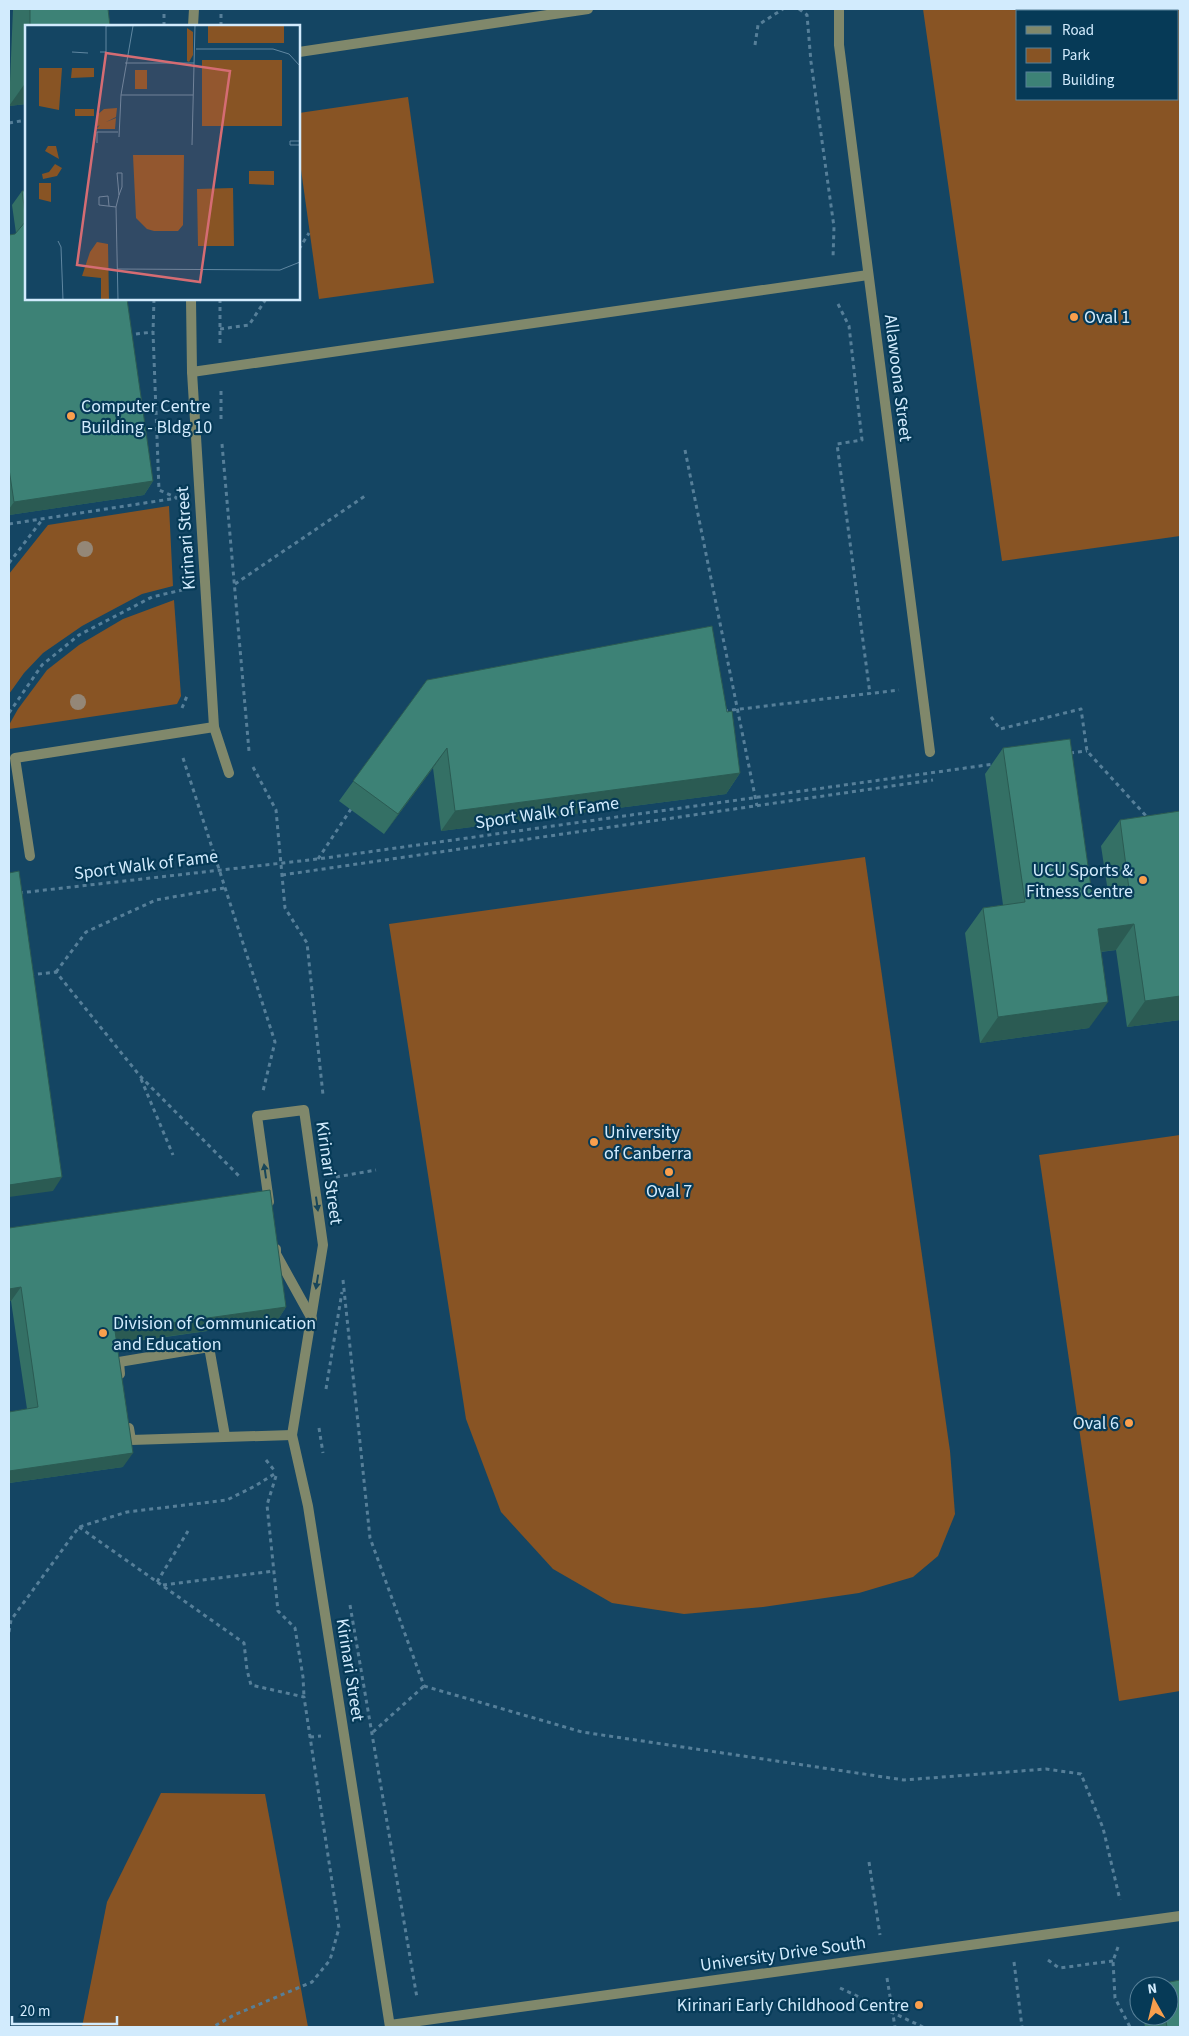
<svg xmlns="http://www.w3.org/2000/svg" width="1189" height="2036" font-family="'Source Sans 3',sans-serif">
	<rect width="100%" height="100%" fill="#144563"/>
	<g fill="#885424" fill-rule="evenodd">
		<path d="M923,9h257v527l-178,25zM1178,11v88h-160v-88z"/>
		<path d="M408,97l26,186 -115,16 -20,-144v-42z"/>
		<path d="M169,506l4,80 -31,8 -60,32 -39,27 -19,20 -15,21v-120l39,-49z"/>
		<path d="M174,600l7,96 -4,8 -168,25v-4l9,-16 29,-39 32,-25 44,-26z"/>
		<path d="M865,857l85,594 5,63 -17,42 -25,21 -54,16 -96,14 -79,7 -72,-11 -59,-34 -52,-57 -35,-93 -77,-495z"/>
		<path d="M1180,1135v556l-61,10 -80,-546z"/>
		<path d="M161,1793l104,1 43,233h-226l25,-125z"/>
	</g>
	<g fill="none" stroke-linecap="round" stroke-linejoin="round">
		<g stroke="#567f99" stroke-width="3" stroke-dasharray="4 4" stroke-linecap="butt">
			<path d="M799,9l8,6 4,47 23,165 -1,31"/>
			<path d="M164,26v-17"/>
			<path d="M221,26v-17"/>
			<path d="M755,45l3,-20 25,-16"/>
			<path d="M9,123l17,-3"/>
			<path d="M299,249l10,-16"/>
			<path d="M154,299l-1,33 6,158 18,8"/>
			<path d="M220,299v46"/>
			<path d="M838,304l11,22 13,114 -25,4 33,250"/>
			<path d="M220,329l29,-4 17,-26"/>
			<path d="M128,335l25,-3"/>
			<path d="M221,391v32"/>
			<path d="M222,444l27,307"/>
			<path d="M685,450l72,356"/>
			<path d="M9,524l168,-26"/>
			<path d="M9,563l33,-43"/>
			<path d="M235,584l130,-88"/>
			<path d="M182,708l5,-12"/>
			<path d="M724,711l175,-21"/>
			<path d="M9,713l33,-48 37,-30 73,-38 30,-7"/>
			<path d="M991,717l9,12 81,-20 6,42 60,66h1"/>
			<path d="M183,758l92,284 -12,49"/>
			<path d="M253,767l23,43 9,98 22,35 16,152"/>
			<path d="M318,859l33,-50"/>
			<path d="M282,875l651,-95"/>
			<path d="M56,972l30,-40 70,-32 68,-12"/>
			<path d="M30,975l26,-3 84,104 101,102"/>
			<path d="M141,1079l32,76"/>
			<path d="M336,1177l40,-7"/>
			<path d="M343,1280l27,258 54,148"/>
			<path d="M326,1389l16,-97"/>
			<path d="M319,1428l4,25"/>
			<path d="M266,1460l8,10"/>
			<path d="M276,1476l-9,29 11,106 17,17 8,49 1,20"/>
			<path d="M79,1527l165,116 3,27 4,15 53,12 35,231 -9,32 -18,22 -78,33 -21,12"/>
			<path d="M157,1582l31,-51"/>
			<path d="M163,1585l111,-14"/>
			<path d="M350,1605l67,393"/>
			<path d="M9,1632l2,-12 68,-93 48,-15 100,-12 28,-14 21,-13"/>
			<path d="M424,1686l158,46 322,48 142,-11 35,5 22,54 17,72"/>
			<path d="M373,1732l51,-46"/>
			<path d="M310,1737l11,-1"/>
			<path d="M869,1862l11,73"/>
			<path d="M1118,1947l-5,14 2,37 15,29"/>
			<path d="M1048,1960l11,8 54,-7"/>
			<path d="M1014,1962l8,65"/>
			<path d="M887,1978l8,49"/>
			<path d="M840,1988l83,39"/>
		</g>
		<g stroke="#80886b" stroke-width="10">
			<path d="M192,372l676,-97"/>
			<path d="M30,856l-15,-98 199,-31"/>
			<path d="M120,1374l-1,-12 90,-15 16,89"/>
			<path d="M129,1428l2,12 161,-5"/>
		</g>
		<g stroke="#80886b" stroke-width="10">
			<path d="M839,9v36l91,707"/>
			<path d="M193,26l1,-17"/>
			<path d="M299,52l289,-43"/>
			<path d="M191,299l1,73 22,355 15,46"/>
			<path d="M269,1202l-12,-86 47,-6 19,135 -31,190 16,71 82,521"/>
			<path d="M276,1249v5l36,65"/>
			<path d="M390,2025l790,-109"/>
		</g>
		<g stroke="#567f99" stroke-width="3" stroke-dasharray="4 4" stroke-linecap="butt">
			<path d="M1070,753l17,-2"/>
			<path d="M19,893l299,-34 676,-95"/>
		</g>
	</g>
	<g fill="#948777">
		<circle cx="85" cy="549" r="8"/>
		<circle cx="78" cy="702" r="8"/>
	</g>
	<g fill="#347065">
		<path d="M13,9h95l2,17h-84v78l-17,2z"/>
		<path d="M22,191l131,290 -9,14 -135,20v-280l6,-1 1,-1 -4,-28z"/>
		<path d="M427,680l300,32 13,61 -14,21 -285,37 -8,-63 -49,66 -45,-33z"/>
		<path d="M1003,748l89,146 16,-2 -7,-46 19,-26 60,-9v209l-53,7 -11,-77 -15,2 -12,76 -109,15 -15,-110 18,-25 20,-3 -18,-131z"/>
		<path d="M9,1228l277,79 -9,14 -160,23 6,123 -114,16v-71l18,-3 -16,-108h-2z"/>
		<path d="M1180,1980v47h-35l-2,-11h26v-30h-10l1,-2z"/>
	</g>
	<g fill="#2b5b53">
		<path d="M26,82v22l-17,2z"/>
		<path d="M153,481l-9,14 -135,20v-6l5,-7z"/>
		<path d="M447,748l-14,20 -49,66 14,-20z"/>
		<path d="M740,773l-14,21 -285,37 14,-20z"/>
		<path d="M1134,924l-18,26 -36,4 18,-25z"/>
		<path d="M1180,996v24l-53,7 18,-26z"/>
		<path d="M1108,1002l-19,26 -109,15 18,-26z"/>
		<path d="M62,1177l-9,14 -44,6v-12z"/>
		<path d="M21,1287l-10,14h-2v-12z"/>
		<path d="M286,1307l-9,14 -171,24 9,-14z"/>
		<path d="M133,1453l-10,14 -114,16v-12z"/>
	</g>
	<g fill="#3d8276" stroke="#2b5b53">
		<path d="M30,9h78l2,17h-80z"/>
		<path d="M22,191h4v108h101l26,182 -139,21 -5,-33v-234l6,-1 11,-13z"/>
		<path d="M712,626l15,86 5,-1 8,62 -285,38 -8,-63 -49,66 -45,-33 74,-101z"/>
		<path d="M1070,739l22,155 37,-5 -9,-69 60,-9v185l-35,5 -11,-77 -36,5 10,73 -110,15 -15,-109 42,-6 -22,-154z"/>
		<path d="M19,871l43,306 -53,8v-312z"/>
		<path d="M270,1190l16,117 -171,24 18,122 -124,18v-59l29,-5 -17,-120 -12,2v-61z"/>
		<path d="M1180,1980v47h-13l-2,-11h4v-30h-8l-1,-2z"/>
	</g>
	<defs><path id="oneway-solid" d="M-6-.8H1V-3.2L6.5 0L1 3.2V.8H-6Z" transform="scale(1.25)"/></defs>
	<g fill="#18465a">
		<use href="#oneway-solid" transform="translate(265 1171) rotate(-98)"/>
		<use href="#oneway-solid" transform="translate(317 1204) rotate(82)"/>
		<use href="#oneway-solid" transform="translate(317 1282) rotate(99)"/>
	</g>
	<g fill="#f99f4d" stroke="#063a57" stroke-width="2">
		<circle cx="1074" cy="317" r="5"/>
		<circle cx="71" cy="416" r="5"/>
		<circle cx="1143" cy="880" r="5"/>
		<circle cx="594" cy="1142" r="5"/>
		<circle cx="669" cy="1172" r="5"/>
		<circle cx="103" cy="1333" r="5"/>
		<circle cx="1129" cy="1423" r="5"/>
		<circle cx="919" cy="2005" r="5"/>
	</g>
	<g text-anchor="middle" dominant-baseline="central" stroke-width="4.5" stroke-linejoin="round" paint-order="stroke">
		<g font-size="18" fill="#d2ebfd" stroke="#063a57" text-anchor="start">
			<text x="1084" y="317">Oval 1</text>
			<text x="81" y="406">Computer Centre<tspan x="81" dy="21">Building - Bldg 10</tspan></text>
			<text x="1133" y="870" text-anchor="end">UCU Sports &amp;<tspan x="1133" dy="21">Fitness Centre</tspan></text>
			<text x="604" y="1132">University<tspan x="604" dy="21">of Canberra</tspan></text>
			<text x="669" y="1191" text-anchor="middle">Oval 7</text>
			<text x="113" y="1323">Division of Communication<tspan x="113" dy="21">and Education</tspan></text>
			<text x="1119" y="1423" text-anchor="end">Oval 6</text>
			<text x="909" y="2005" text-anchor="end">Kirinari Early Childhood Centre</text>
		</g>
		<g font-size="18" fill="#d2ebfd" stroke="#063a57">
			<text transform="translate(898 378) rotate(83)">Allawoona Street</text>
			<text transform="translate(186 538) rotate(-94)">Kirinari Street</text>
			<text transform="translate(547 813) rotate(-8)">Sport Walk of Fame</text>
			<text transform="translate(146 865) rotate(-7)">Sport Walk of Fame</text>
			<text transform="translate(329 1173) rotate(82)">Kirinari Street</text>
			<text transform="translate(350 1670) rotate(81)">Kirinari Street</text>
			<text transform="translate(783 1954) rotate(-8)">University Drive South</text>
		</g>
	</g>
	<g transform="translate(25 25)">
		<rect width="275" height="275" fill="#144563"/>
		<path d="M183,0h76v18h-76zM162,3l6,4v23l-4,7 -2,-1zM177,35h80v66h-80zM14,43h23l-3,42 -20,-4zM47,43h22v9l-23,1zM110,45h12v19h-12zM92,83l-1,9 -20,10v-11l8,-7zM50,84h19v7h-19zM91,93l-1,11h-19l5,-5zM23,121h8l3,13 -14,-8zM108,130h51l-1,70 -5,6h-24l-7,-2 -11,-11zM30,139l7,4 -5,8 -14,3 -1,-5 7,-2zM224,146h25v14l-25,-1zM14,158h12v19l-12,-3zM208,163l1,58h-36l-1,-57zM72,217l11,2 1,56h-8v-22l-19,-2 8,-24z" fill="#885424"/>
		<path fill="none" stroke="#6087a1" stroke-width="1" d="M171,24h77l16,5 11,12M47,27l16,1M75,27h6v-26l89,-1 -3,120M100,38h69M96,70h72M94,112l2,-42 12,-69M275,116h-10v4h10M72,118v-11h21M84,181l-1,-10 -9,1v8l17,2M33,216l3,6 2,53M92,244l163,1 20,-8M93,275l-2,-93 3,-12 3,-8v-14h-5l2,22"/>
		<path fill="#d56c73" fill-opacity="0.15" stroke="#d56c73" stroke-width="2.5" d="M81,28l124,18 -30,211 -123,-17z"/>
		<rect width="275" height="275" fill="none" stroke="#d2ebfd" stroke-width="2.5"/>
	</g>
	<rect width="1189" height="2036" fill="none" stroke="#d2ebfd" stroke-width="20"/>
	<rect x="1016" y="10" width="162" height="90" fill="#063a57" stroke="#588199"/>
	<rect x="1026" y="26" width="25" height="8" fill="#80886b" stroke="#588199"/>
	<text x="1062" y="35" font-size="15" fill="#d2ebfd">Road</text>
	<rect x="1026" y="48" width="25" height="15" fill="#885424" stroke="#588199"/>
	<text x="1062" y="60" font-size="15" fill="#d2ebfd">Park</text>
	<rect x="1026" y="72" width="25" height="15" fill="#3d8276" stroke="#588199"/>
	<text x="1062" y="85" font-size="15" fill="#d2ebfd">Building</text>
	<g transform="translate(1154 2001) rotate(352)"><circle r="24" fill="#063a57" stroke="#588199"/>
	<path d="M0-4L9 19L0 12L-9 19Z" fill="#f99f4d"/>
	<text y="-8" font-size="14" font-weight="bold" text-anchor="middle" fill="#d2ebfd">N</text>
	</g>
	<path d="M12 2016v8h105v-8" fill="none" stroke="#d2ebfd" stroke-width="2.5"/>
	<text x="20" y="2016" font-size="15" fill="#d2ebfd" stroke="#063a57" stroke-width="4" paint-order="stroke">20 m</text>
</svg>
